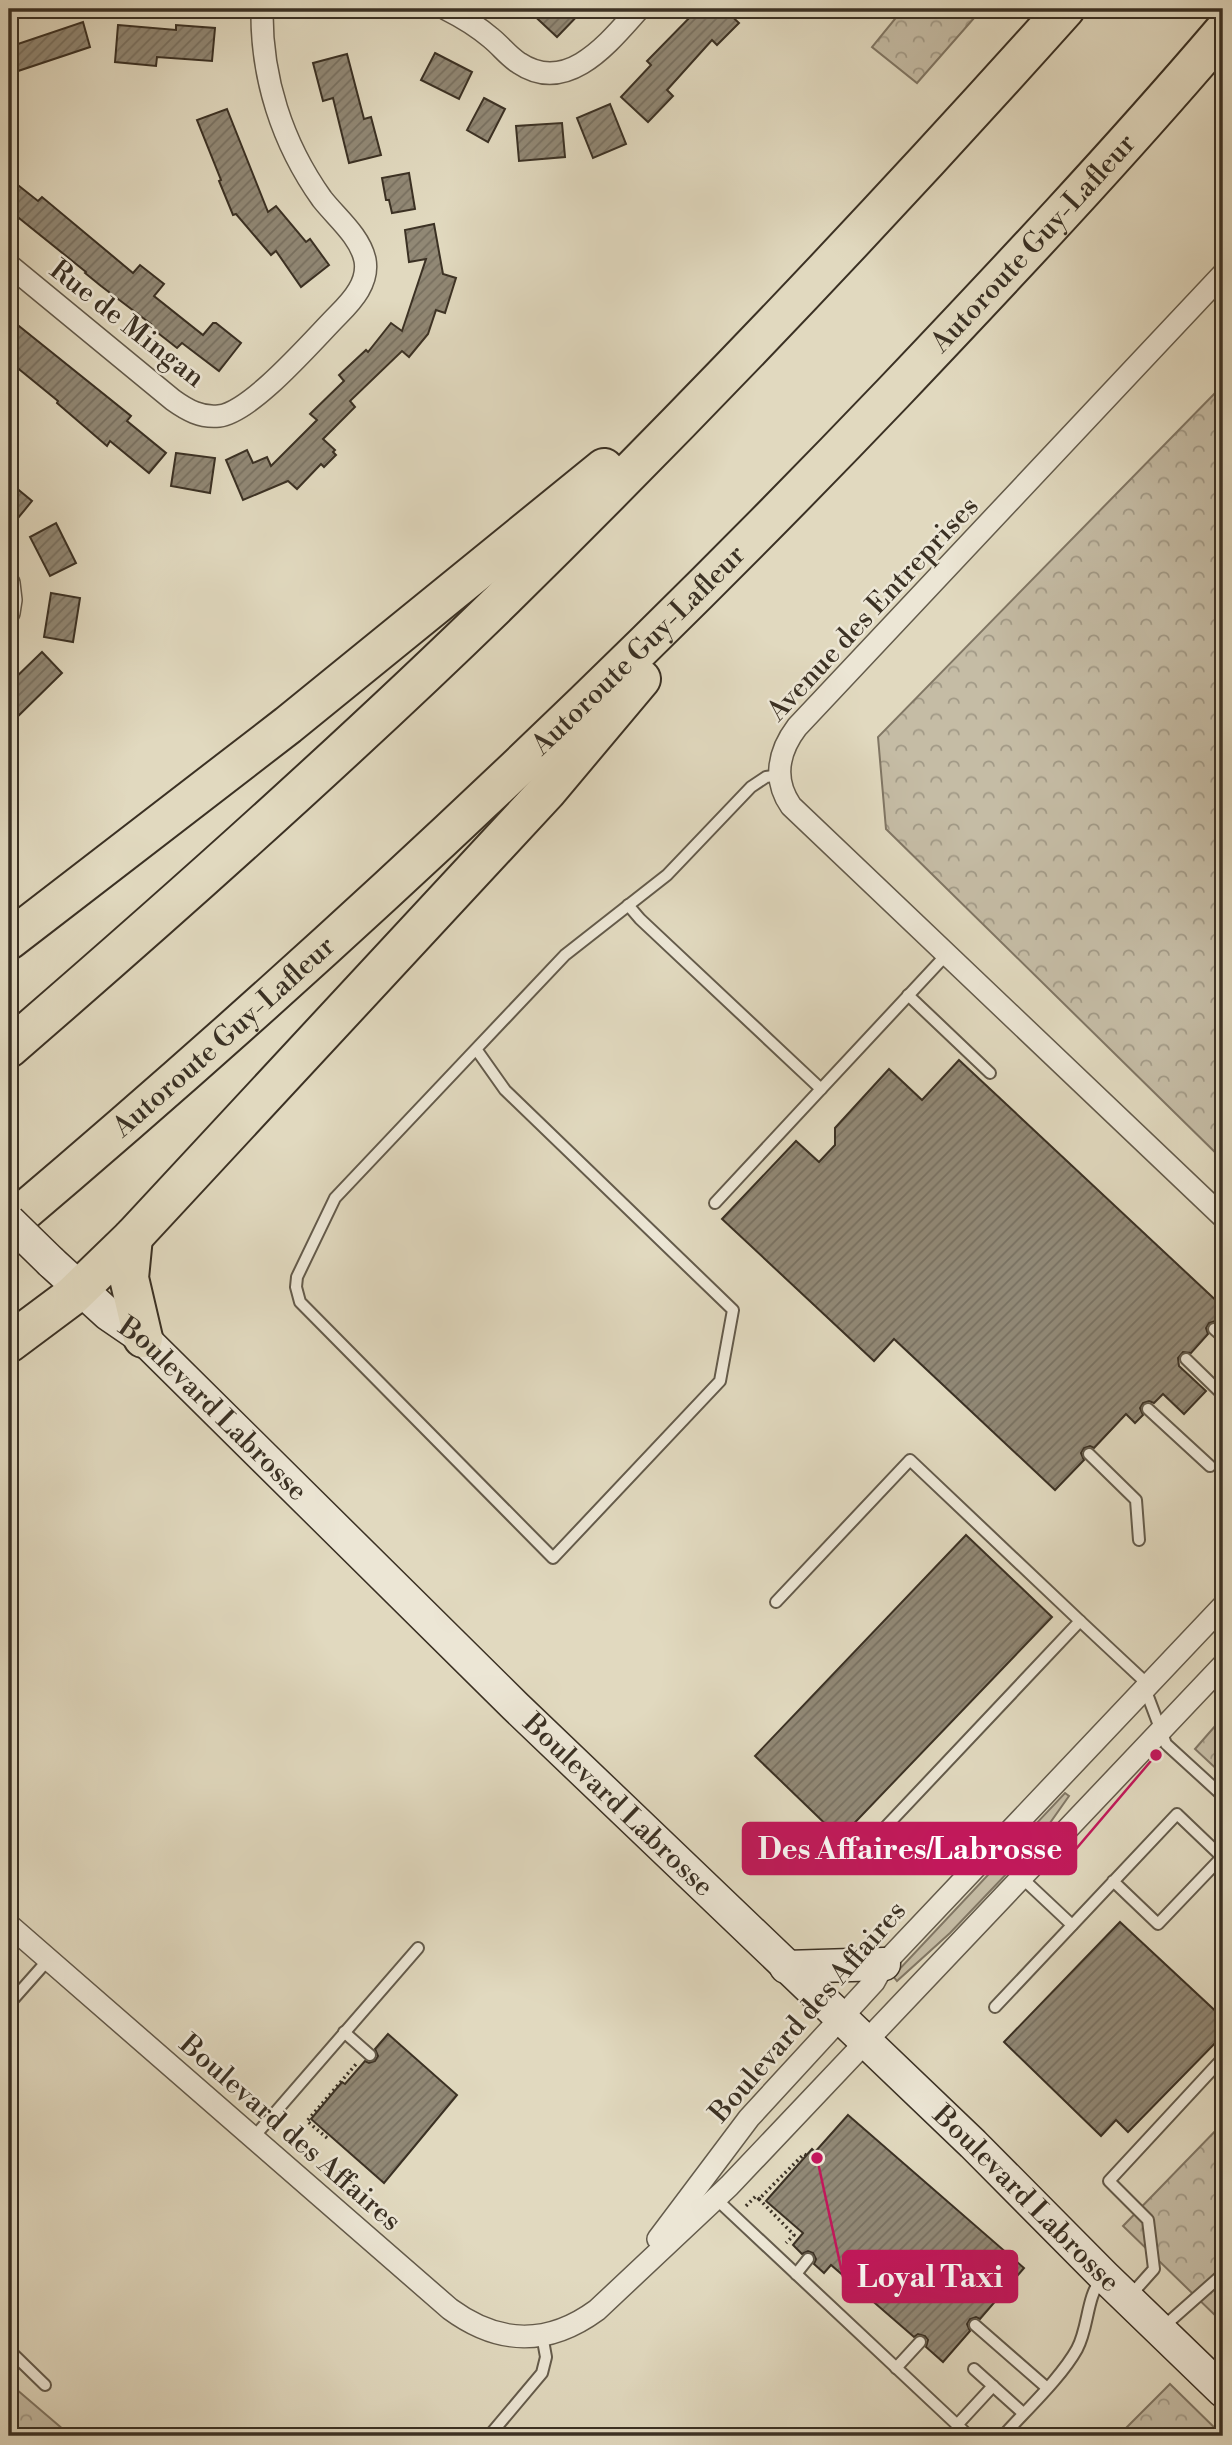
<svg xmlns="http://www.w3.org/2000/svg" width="1232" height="2445" font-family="'Libre Bodoni',serif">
	<defs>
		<pattern id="forest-crowns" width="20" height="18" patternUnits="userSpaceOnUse" patternTransform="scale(1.75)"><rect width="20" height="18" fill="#c5bca5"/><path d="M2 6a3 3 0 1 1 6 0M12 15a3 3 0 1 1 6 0" fill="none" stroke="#a19986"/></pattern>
		<pattern id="building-hatch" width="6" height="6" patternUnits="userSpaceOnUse" patternTransform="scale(1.75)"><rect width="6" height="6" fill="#918875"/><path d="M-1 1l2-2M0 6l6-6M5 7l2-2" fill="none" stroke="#787060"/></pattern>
	</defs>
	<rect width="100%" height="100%" fill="#e1d9bf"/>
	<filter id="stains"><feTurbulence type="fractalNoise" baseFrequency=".00286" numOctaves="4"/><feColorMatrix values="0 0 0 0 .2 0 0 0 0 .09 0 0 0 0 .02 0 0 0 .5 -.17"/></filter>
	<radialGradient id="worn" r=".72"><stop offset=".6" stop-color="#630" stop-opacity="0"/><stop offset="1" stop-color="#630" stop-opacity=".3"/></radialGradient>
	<path fill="#c5bca5" stroke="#807664" stroke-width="2" d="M1065,1793l4,3 -34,48 -85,89 -53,48 -4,-5z"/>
	<g fill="url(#forest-crowns)" stroke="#807664" stroke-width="2">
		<path d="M903,9h79l-65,74 -45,-36z"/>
		<path d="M1220,388l3,3v769l-337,-331 -8,-92z"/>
		<path d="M1223,1717v58l-28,-26z"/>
		<path d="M1223,2123v200l-100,-97z"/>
		<path d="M9,2383l62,53h-62z"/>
		<path d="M1170,2384l53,52h-105z"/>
	</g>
	<g fill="url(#building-hatch)" stroke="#3b3124" stroke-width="2">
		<path d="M527,9h57l-27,28z"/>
		<path d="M698,9h26l15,14 -22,22 -5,-5 -45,50 6,6 -25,26 -27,-25 30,-32 -4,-4z"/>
		<path d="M83,22l7,25 -81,27v-27z"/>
		<path d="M118,25l58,5v-5l39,3 -3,33 -55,-4 -1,9 -41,-4z"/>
		<path d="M435,53l37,19 -13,27 -38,-19z"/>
		<path d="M347,54l17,65 7,-2 10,38 -32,8 -16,-65 -10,3 -10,-38z"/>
		<path d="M484,98l21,11 -17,33 -21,-12z"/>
		<path d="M610,104l16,40 -33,14 -16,-40z"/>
		<path d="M227,109l41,103 8,-6 30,36 4,-3 19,26 -28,22 -25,-36 -5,4 -35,-41 -3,1 -14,-34 2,-1 -24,-60z"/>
		<path d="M562,123l3,34 -46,4 -3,-35z"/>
		<path d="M409,173l6,36 -23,4 -3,-13h-3l-4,-22z"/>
		<path d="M9,178l29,23 4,-4 91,76 7,-8 24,19 -10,12 49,39 10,-12h3l25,20 -22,28 -37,-28 -5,5 -28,-22 2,-2 -50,-38 -16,-13 1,-1 -77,-62z"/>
		<path d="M434,224l9,50 13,4 -11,35 -9,-3 -8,24 -19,23 -7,-6 -52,50 5,6 -32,32 12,11 -2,2 3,3 -12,12 -3,-3 -24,25 -9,-8 -45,19 -17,-40 21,-10 6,13 14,-6 4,9 46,-46 -7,-6 34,-33 -5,-6 27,-25 2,2 23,-29 11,8 24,-72 -17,3 -4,-32z"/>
		<path d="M9,318l122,98 -4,5 39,32 -17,20 -39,-32 -3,5 -50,-43 1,-2 -49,-40z"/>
		<path d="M176,453l39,5 -5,35 -39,-7z"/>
		<path d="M9,482l23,19 -23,28z"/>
		<path d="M56,523l20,40 -26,13 -20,-39z"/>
		<path d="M51,593l29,5 -7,44 -29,-5z"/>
		<path d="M42,652l20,21 -53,52v-41z"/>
		<path d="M959,1060l264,247v12l-4,4 -4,-2 -6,2 -3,5 2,6 -17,19 -8,-1 -5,6 1,8 27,25 -22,23 -21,-20 -9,9 -5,-2 -6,2 -3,5 3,7 -8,8 -9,-9 -32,34 -4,-2 -6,2 -3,5 3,7 -29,30 -161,-151 -20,22 -152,-142 74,-78 23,21 16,-17v-17l54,-59 33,31z"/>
		<path d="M966,1535l86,82 -212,221 -85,-82z"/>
		<path d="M1120,1922l103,96v17l-95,97 -12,-12 -15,16 -97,-94z"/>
		<path d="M388,2034l69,61 -73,88 -73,-64 31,-37 3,2 20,-23 4,2 6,-2 3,-5 -3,-7z"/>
		<path d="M848,2115l176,153 -44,51 -4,-2 -6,2 -3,5 3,7 -27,31 -17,-15 2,-7 -3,-4 -7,-2 -4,3 -83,-72 -7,8 -10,-9 2,-5 -3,-6 -5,-2 -6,3 -9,-9 10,-12 -37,-32 46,-52 3,3z"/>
	</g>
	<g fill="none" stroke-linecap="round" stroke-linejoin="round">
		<g stroke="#645b4b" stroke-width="14">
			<g id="lane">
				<path d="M628,905l12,14 181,170 126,-135"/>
				<path d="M908,995l82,78"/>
				<path d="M476,1049l-141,149 -38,79 -1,10 4,15 253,256 167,-177 13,-71 -228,-220 -29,-41 89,-94 102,-80 84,-88 15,-10 14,-2"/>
				<path d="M715,1203l106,-114"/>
				<path d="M1214,1329l9,8"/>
				<path d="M1186,1359l37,36"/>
				<path d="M1148,1409l62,57"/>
				<path d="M1089,1454l47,46 3,40"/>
				<path d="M776,1602l134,-142 170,161"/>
				<path d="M861,1853l219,-232 61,57 25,66 57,52"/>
				<path d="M1022,1878l50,47"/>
				<path d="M9,2004l39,-44"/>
				<path d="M995,2007l182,-193 45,43 -64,67 -45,-43"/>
				<path d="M344,2032l26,23"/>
				<path d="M253,2138l165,-190"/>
				<path d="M713,2196l256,240"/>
				<path d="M796,2274l12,-15"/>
				<path d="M1129,2297l25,-28 -6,-49 -39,-39 114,-123"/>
				<path d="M975,2325l71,62"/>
				<path d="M1162,2328l61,-54"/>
				<path d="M9,2350l36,35"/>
				<path d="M896,2368l24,-26"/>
				<path d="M974,2369l49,44"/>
				<path d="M957,2425l36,-39"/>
				<path d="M489,2436l53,-63 4,-16 -4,-22"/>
				<path d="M1003,2436c22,-25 58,-58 74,-87 12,-22 9,-52 25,-71"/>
			</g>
		</g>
		<g stroke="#645b4b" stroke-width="24">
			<g id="street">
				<path d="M446,9c16,8 31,17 45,29 10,8 17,18 28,25 49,33 91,-22 120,-54"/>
				<path d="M9,265l164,135c14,10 28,18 46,16 33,-4 94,-76 119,-101 15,-15 31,-33 27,-55 -5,-24 -29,-43 -43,-61 -40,-56 -61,-122 -60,-190"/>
				<path d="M1223,274l-426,453c-19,25 -24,53 -6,79l432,411"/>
				<path d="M9,583l2,17 -2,13"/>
				<path d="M9,1925l441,384c49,36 98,37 147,1l132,-124 494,-521"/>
				<path d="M658,2239l91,-121 125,-136 10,-18 339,-358"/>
			</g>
		</g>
		<g stroke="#3b3124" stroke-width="35">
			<g id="secondary">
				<path id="s1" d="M51,1262l57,52 35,24 372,368 458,438 131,132 119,115"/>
				<path d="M786,1967l98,-3"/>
			</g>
		</g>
		<g stroke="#3b3124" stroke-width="42">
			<g id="highway">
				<path d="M9,940l279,-215 316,-257"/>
				<path d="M9,1048c169,-146 336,-295 496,-451 193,-190 379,-386 560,-588"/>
				<path id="s2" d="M9,1224c309,-262 605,-539 885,-832 112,-118 224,-237 329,-360"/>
				<path d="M133,1237l-4,41 14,60"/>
				<path d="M9,1343l63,-47 61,-59 414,-446 94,-112"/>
			</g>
		</g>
		<g stroke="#3b3124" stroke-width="3.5" stroke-dasharray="2 3.5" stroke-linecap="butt">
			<path d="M327,2138l-20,-17 50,-58"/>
			<path d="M759,2199l35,36 -8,8"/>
			<path d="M746,2206l10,-10 3,3 45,-45 2,1"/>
		</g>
		<use href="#lane" stroke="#ece6d5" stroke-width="10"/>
		<use href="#street" stroke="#ece6d5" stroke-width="21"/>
		<use href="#secondary" stroke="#ece6d5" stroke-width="32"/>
		<use href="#highway" stroke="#e1d9bf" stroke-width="38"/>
		<g stroke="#3b3124" stroke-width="35" stroke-linecap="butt">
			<path id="secondary-bridge" d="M9,1221l42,41"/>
		</g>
		<use href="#secondary-bridge" stroke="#ece6d5" stroke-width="32"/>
	</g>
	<g text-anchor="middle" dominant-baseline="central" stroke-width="5" stroke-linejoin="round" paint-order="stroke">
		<g font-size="28" fill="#3b3124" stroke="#ece6d5">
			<text stroke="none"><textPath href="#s2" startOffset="1419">Autoroute Guy-Lafleur</textPath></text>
			<text transform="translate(127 324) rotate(38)">Rue de Mingan</text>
			<text transform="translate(873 609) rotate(-47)">Avenue des Entreprises</text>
			<text stroke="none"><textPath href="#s2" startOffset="852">Autoroute Guy-Lafleur</textPath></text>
			<text stroke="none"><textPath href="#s2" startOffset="285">Autoroute Guy-Lafleur</textPath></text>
			<text stroke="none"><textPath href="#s1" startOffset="219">Boulevard Labrosse</textPath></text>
			<text stroke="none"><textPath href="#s1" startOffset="786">Boulevard Labrosse</textPath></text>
			<text transform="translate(808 2012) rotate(-49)">Boulevard des Affaires</text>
			<text transform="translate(290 2133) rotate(41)">Boulevard des Affaires</text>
			<text stroke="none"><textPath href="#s1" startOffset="1353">Boulevard Labrosse</textPath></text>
		</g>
	</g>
	<path fill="none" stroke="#c2185b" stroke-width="2.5" d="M1156 1755L1076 1849M817 2158L843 2277"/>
	<g fill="#c2185b" stroke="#ece6d5" stroke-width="2.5">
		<circle cx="1156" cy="1755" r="7"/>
		<circle cx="817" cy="2158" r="7"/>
	</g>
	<g fill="#c2185b" stroke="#c2185b" stroke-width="2.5">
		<rect x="743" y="1823" width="333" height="51" rx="7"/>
		<rect x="843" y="2251" width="174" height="51" rx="7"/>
	</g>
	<g font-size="30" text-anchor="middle" font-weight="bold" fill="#fff">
		<text x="910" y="1859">Des Affaires/Labrosse</text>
		<text x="930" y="2287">Loyal Taxi</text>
	</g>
	<rect width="1232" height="2445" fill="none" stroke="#e1d9bf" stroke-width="35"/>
	<rect x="10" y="10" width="1211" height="2424" fill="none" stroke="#3b3124" stroke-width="3.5"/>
	<rect x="18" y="18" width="1197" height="2410" fill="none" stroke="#3b3124" stroke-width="2"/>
	<rect width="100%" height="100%" filter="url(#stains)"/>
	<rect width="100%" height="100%" fill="url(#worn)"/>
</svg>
